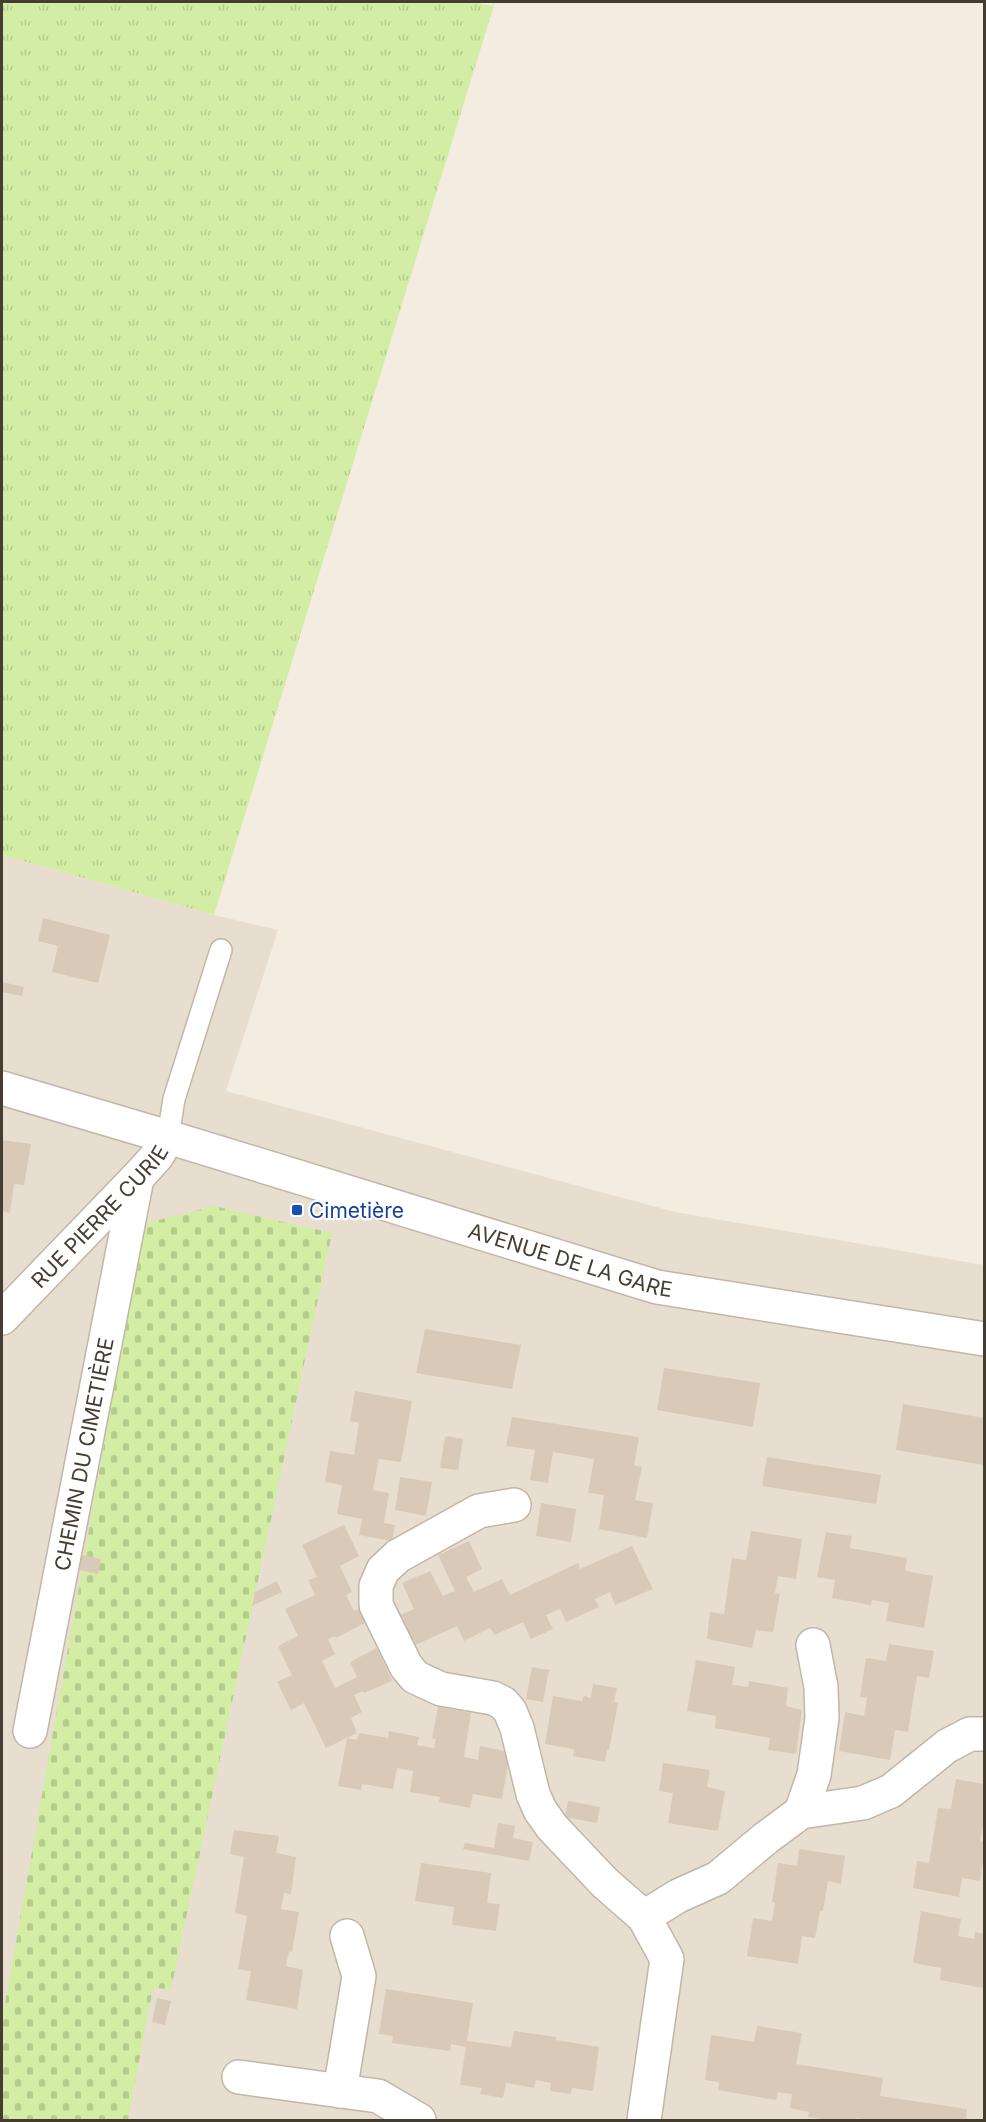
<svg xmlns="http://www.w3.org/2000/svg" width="986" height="2122" font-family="Inter,sans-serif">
	<defs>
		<pattern id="grass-tufts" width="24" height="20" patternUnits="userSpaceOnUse" patternTransform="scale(1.5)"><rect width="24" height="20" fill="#d3eda5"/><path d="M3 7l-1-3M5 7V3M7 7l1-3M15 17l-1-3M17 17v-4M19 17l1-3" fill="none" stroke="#b6cc8e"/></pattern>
		<pattern id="cemetery-stones" width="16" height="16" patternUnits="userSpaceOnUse" patternTransform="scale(1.5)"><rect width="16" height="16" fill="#d3eda5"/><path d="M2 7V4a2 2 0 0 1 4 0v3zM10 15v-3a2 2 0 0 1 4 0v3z" fill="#b6cc8e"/></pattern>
	</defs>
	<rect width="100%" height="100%" fill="#f3ece1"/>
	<path fill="#e8decf" d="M2,855l212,60 64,15 -52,161 449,121 309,53v855h-982z"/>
	<path fill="url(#grass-tufts)" d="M2,2h471l20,4 -1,-4h3l-281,913 -212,-60z"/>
	<path fill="url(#cemetery-stones)" d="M214,1206l118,27 -161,756 -18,-1 -25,132h-126v-99l141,-797z"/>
	<g fill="#d9c9b9">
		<path d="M43,918l67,17 -12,48 -46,-11 6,-26 -20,-5z"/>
		<path d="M2,982l22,5 -2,9 -20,-4z"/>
		<path d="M2,1140l29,4 -7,41 -10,-1 -4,29 -8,-2z"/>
		<path d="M425,1329l96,16 -9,44 -96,-16z"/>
		<path d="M664,1368l96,15 -7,44 -96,-17z"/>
		<path d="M355,1391l57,10 -11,61 -22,-3 -6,31 16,3 -5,30 11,2 -3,16 -33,-6 3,-16 -25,-5 5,-29 -17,-3 5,-31 24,4 5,-32 -9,-2z"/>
		<path d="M903,1404l81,14v47l-88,-15z"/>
		<path d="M512,1417l127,20 -5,28 8,2 -7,33 18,3 -6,35 -48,-9 5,-34 -16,-2 6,-34 -41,-7 -5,31 -18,-3 5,-30 -29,-4z"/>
		<path d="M448,1436l15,3 -5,31 -18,-2 5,-31z"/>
		<path d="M767,1457l114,18 -5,29 -114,-18z"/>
		<path d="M400,1477l32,5 -6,34 -31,-6z"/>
		<path d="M541,1503l35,6 -5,33 -35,-6z"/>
		<path d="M344,1525l15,31 -19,10 12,26 -6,3 8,16 5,-2 6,14 -29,15 -1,-2 -7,3 7,15 -13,7 13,27 22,-11 -7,-15 27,-14 15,33 -28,12 -1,-2 -9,4 8,17 -11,6 6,15 -31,15 -22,-45 -13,7 -14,-28 15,-7 -14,-29 20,-10 -13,-27 30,-14 -7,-15 9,-3 -15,-32z"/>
		<path d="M751,1531l51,8 -6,40 -18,-3 -3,17 5,1 -7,38 -17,-2 -4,18 -45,-9 3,-27 14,2 8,-56 14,2z"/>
		<path d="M826,1532l26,4 -2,12 57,10 -2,13 28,5 -9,52 -38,-7 3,-18 -17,-3 -1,5 -39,-7 3,-18 -18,-3z"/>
		<path d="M469,1541l13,28 -16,8 8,15 28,-13 8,16 68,-32 2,6 52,-23 21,43 -38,16 -5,-13 -15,7 4,8 -33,15 -6,-13 -14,6 7,14 -22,10 -8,-17 -28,13 -5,-7 -26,13 -7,-15 -44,20 -15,-30 16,-7 -12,-26 28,-12 13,25 12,-5 -17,-36z"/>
		<path d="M78,1554l23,5 -3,15 -23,-5z"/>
		<path d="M277,1581l5,11 -30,14 3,-14z"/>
		<path d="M889,1644l45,7 -5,27 -12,-2 -9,56 -13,-2 -5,30 -51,-9 6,-39 19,4 3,-18 -7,-1 6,-39 20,3z"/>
		<path d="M696,1660l39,7 -3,18 16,2 1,-6 39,7 -2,18 16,4 -6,44 -28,-4 2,-12 -55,-10 1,-12 -29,-5z"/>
		<path d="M532,1667l17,3 -6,32 -17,-3z"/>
		<path d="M593,1684l24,4 -3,14 4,1 -9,47h-2l-2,12 -32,-6 1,-7 -29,-5 8,-48 29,5 2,-5 7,2z"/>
		<path d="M438,1707l33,6 -7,44 14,3 2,-14 30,6 -8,47 -29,-5 -3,14 -31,-6 1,-5 -30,-5 3,-21 -16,-3 -4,21 -31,-5 -1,6 -23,-4 9,-48 10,2 2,-7 29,5 1,-7 30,6 -2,8 17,3 2,-9 -4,-1z"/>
		<path d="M663,1763l47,7 -3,17 18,4 -7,40 -50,-8 5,-30 -14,-2z"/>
		<path d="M956,1779l28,5v41h-1l-3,16 4,1v13l-4,26 -18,-3 -3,19 -46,-9 4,-27 12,2 9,-55 13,1z"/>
		<path d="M568,1801l32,6 -3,16 -32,-6z"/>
		<path d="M498,1823l17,3 -2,12 20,4 -4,19 -66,-12 2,-6 29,5z"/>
		<path d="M234,1830l45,6 -3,17 20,4 -5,37 -7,-1 -3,16 18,3 -7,40 -3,-1 -3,15 17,4 -6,39 -51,-9 5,-29 -13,-2 9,-53 -12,-3 9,-56 -14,-3z"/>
		<path d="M799,1849l46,7 -4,28 -13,-3 -5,30h-3l-5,27 -13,-2 -4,28 -51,-8 6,-38 19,3 3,-18 -3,-1 6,-39 19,3z"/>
		<path d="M421,1863l70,10 -4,30 13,1 -4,27 -44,-6 2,-18 -39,-6z"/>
		<path d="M921,1911l40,8 -3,17 16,3 1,-7 9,2v54l-44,-8 1,-12 -28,-5z"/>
		<path d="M386,1989l87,14 -6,38 44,6 3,-16 42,6v3l43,7 -6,44 -21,-3 -1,6 -21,-3 1,-8 -15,-3 -2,8 -28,-5 -3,15 -23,-4 2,-6 -22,-3 6,-38 -15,-3 -1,7 -51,-7 -7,-1 1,-7 -14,-2z"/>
		<path d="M157,1998l14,3 -6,24 -13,-3z"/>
		<path d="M757,2026l45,7 -6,31 87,14 -3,18 87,13 -1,11h-96l-14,-2v2h-26l-22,-3 1,-5 -19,-4 2,-14 -14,-2 -2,8 -58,-10 1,-8 -14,-2 6,-45 43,7z"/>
	</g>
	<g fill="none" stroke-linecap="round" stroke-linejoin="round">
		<g stroke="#c2b6a6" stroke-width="24">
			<path id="service" d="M168,1137l6,-38 47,-149"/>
		</g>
		<g stroke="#c2b6a6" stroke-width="36">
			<g id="minor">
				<path id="s1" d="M2,1318l135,-140 20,-22 11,-19"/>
				<path d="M514,1505l-35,6 -81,45 -15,14 -7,16v19l30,61 9,11 26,12 52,9 10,5 7,8 7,17 16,66 7,16 12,17 53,56 39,34 34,-21 40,-18 48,-40 35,-26 13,-37 8,-57 -1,-31 -8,-42"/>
				<path id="s2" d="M30,1731l107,-553"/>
				<path d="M801,1812l62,-9 28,-12 56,-45 23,-12h14"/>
				<path d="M644,1917l23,42 -23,161"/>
				<path d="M239,2077l139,19 41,24"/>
				<path d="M340,2091l19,-115 -12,-40"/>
			</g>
		</g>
		<g stroke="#c2b6a6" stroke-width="36">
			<g id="tertiary">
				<path id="s3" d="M2,1088l166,49 489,150 327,52"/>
			</g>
		</g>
		<use href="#service" stroke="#fff" stroke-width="21"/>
		<use href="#minor" stroke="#fff" stroke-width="33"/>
		<use href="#tertiary" stroke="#fff" stroke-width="33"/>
	</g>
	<rect fill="#1a4fb4" stroke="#fff" stroke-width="2" x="291" y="1204" width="12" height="12" rx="3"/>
	<g text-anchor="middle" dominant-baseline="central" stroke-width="4.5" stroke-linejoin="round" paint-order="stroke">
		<g font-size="21" fill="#164399" stroke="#fff" text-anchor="start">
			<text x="309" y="1210">Cimetière</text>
		</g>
		<g font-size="21" fill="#453c32" stroke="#fff">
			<text stroke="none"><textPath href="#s1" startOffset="141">RUE PIERRE CURIE</textPath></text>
			<text stroke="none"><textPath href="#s3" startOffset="594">AVENUE DE LA GARE</textPath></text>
			<text stroke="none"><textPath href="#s2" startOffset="282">CHEMIN DU CIMETIÈRE</textPath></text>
		</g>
	</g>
	<rect width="986" height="2122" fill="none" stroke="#453c32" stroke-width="6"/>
</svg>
